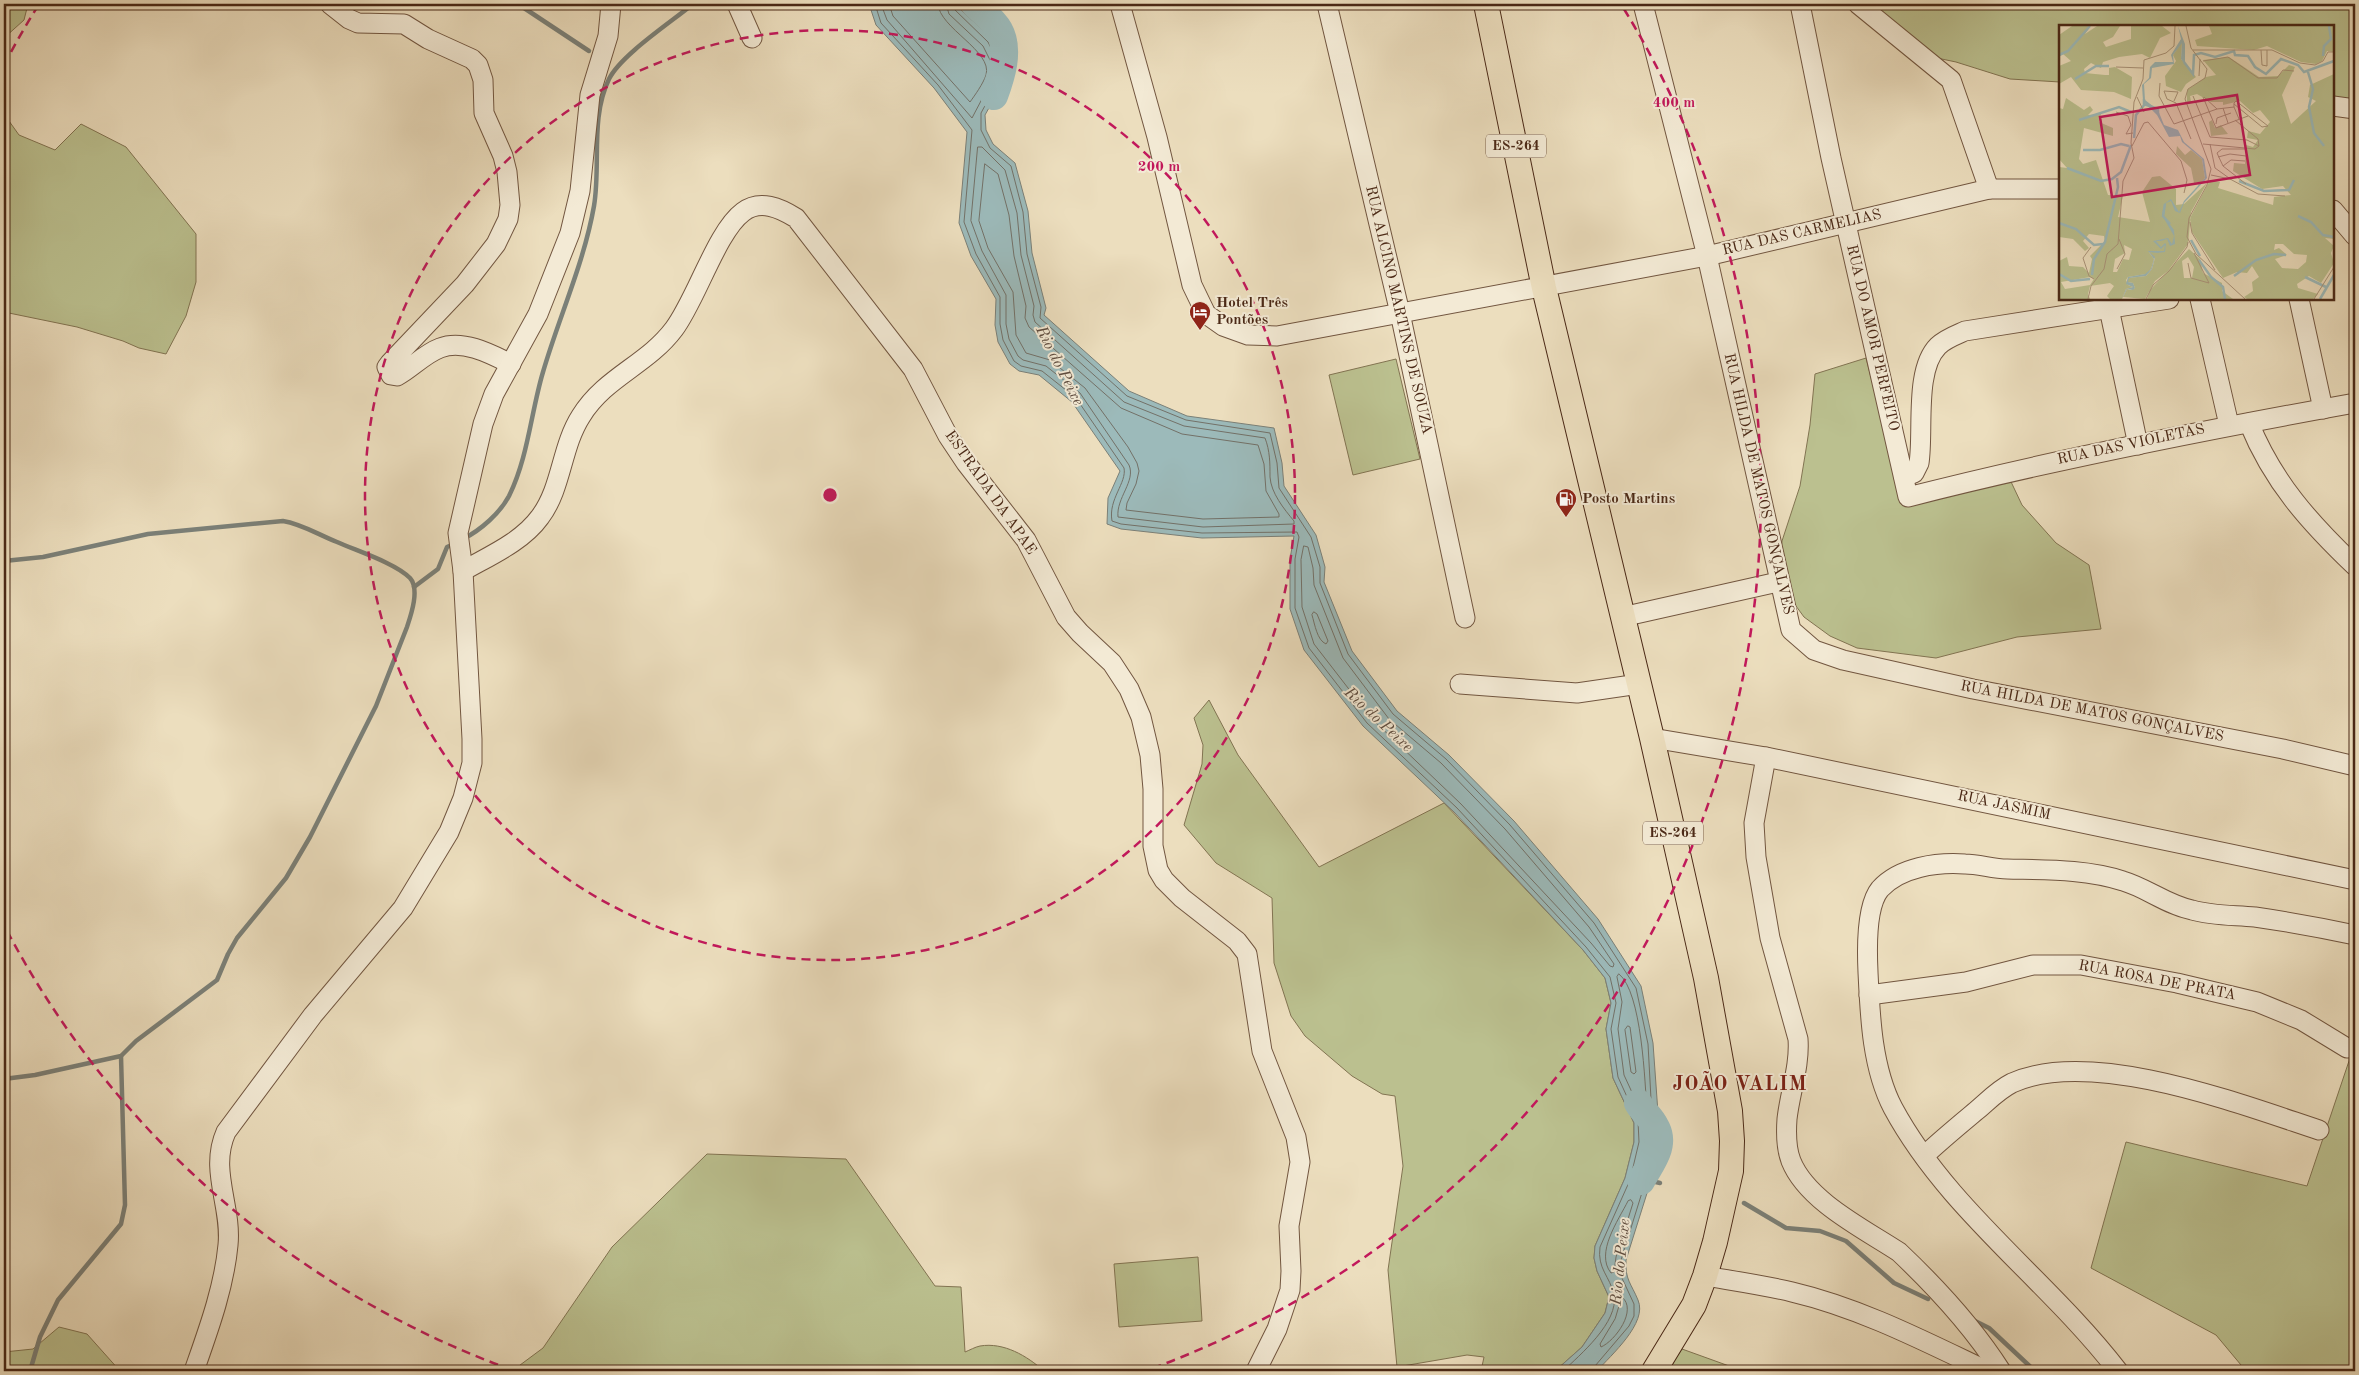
<svg xmlns="http://www.w3.org/2000/svg" width="2359" height="1375" font-family="'Old Standard TT',serif">
	<rect width="100%" height="100%" fill="#ecdebe"/>
	<filter id="stains"><feTurbulence type="fractalNoise" baseFrequency=".004" numOctaves="4"/><feColorMatrix values="0 0 0 0 .2 0 0 0 0 .09 0 0 0 0 .02 0 0 0 .5 -.17"/></filter>
	<radialGradient id="worn" r=".72"><stop offset=".6" stop-color="#630" stop-opacity="0"/><stop offset="1" stop-color="#630" stop-opacity=".3"/></radialGradient>
	<g fill="#bbc08f" stroke="#827452">
		<path d="M4,4h24l-4,16 -20,18z"/>
		<path d="M1845,4h510v97l-22,-1v-74h-273v56l-50,-3 -54,-17 -57,-12z"/>
		<path d="M4,114l15,21 36,15 26,-26 45,23 70,87v48l-10,34 -20,38 -27,-6 -16,-7 -46,-14 -73,-15z"/>
		<path d="M1866,358l35,135 103,-26 18,38 34,38 33,22 12,64 -84,8 -81,21 -79,-10 -27,-12 -26,-19 -16,-22 -8,-34 2,-20 18,-55 10,-61 5,-51z"/>
		<path d="M1396,359l24,100 -67,16 -24,-100z"/>
		<path d="M1209,700l29,55 81,112 125,-64 139,147 22,28 6,25 -5,26 7,49 21,45v19l-9,36 -30,68 -1,12 3,13 12,26 -4,16 -23,34 -27,24h-74l3,-14 -17,-2 -70,12 -9,-97 15,-104 -8,-70 -13,-2 -30,-18 -47,-40 -14,-20 -17,-53 -2,-65 -56,-35 -32,-38 18,-61 1,-19 -9,-27z"/>
		<path d="M2355,1012v359h-109l-30,-36 -125,-67 35,-126 181,44 42,-125z"/>
		<path d="M707,1154l139,5 89,127 26,1 4,65c5,-2 10,-5 15,-6 24,-4 47,10 64,25h-532l31,-23 69,-101z"/>
		<path d="M1198,1257l4,64 -83,6 -5,-63z"/>
		<path d="M59,1327l28,7 33,37h-116v-19l29,-3z"/>
		<path d="M1682,1349l61,22h-76z"/>
	</g>
	<path fill="#9cbaba" stroke="#7b8078" d="M869,4h86l37,35 13,26 -1,16 -19,34 1,15 7,14 22,19 13,48 4,42 14,55 -2,7 85,76 58,25 87,12 8,35 2,23 32,49 9,32 -1,15 28,69 45,60 52,44 65,66 84,98 43,67 12,57 6,84v28l-33,105c-1,20 5,23 12,40 10,23 -27,55 -41,71h-42l27,-24 23,-34 4,-16 -12,-26 -3,-13 1,-12 30,-68 9,-36v-19l-21,-45 -7,-49 5,-26 -6,-25 -22,-28 -129,-138 -91,-86 -59,-76 -14,-41v-50l4,-23 -92,2 -81,-9 -14,-5 1,-26 12,-27 -48,-69 -33,-27 -20,-4 -9,-7 -12,-22 -3,-17 1,-26 -25,-43 -12,-33 8,-91 -33,-44 -58,-63z"/>
	<g fill="none" stroke-linecap="round" stroke-linejoin="round">
		<g stroke="#737168" stroke-width="1">
			<path d="M875,4l6,19 57,62 34,45 -8,92 12,32 24,43v27l3,16 11,21 7,5 21,5 34,27 48,70c3,15 -16,31 -12,53l9,3 81,9 95,-1 2,5 -4,22v49l14,40 58,75 90,85 129,139 24,30 6,26 -5,26 7,48 20,44 1,21 -9,38 -30,67c-3,22 10,29 14,48 5,27 -34,60 -51,76"/>
			<path d="M881,4l6,16 85,98 21,-40 1,-10 -11,-22 -34,-32 -3,-10"/>
			<path d="M889,4l4,12 77,86c5,-7 13,-18 16,-27 7,-24 -47,-47 -48,-71"/>
			<path d="M952,4l2,5 34,33 12,24 -1,14 -18,33v17l9,18 21,18 12,46 4,42 14,53 -1,11 87,78 59,24 84,13 7,30 2,25 32,49 9,30v16l28,71 45,60 53,45 64,66 84,98 42,65 12,56 6,110 -33,106v16l13,28v12l-5,10 -34,40 -2,5"/>
			<path d="M978,147h4l23,23 12,43 4,42 13,51 -1,9 2,7 89,80 60,24 81,12c5,13 5,25 5,39 1,16 14,32 24,44v3l-91,3 -85,-10c-2,-19 18,-36 11,-52l-49,-72 -34,-27 -23,-6 -5,-4 -9,-17 -3,-15v-29l-24,-44 -11,-30z"/>
			<path d="M985,164l13,10 11,41 5,41 12,50 -1,12 4,9 92,81 61,26 76,11 6,19 2,27 13,23v3l-76,2 -77,-9 1,-7 9,-19 3,-13 -2,-8 -9,-16 -43,-59 -35,-28 -24,-7 -10,-18 -3,-43 -25,-44 -9,-27z"/>
			<path d="M1304,546l4,1 5,21 1,17 29,73 46,61 52,44 64,66 84,98 25,37 -1,3 -3,-1 -19,-23 -130,-139 -89,-85 -58,-75 -12,-37 -1,-47z"/>
			<path d="M1314,612l3,2 11,27 -2,3c-9,-4 -11,-19 -14,-29z"/>
			<path d="M1619,974c23,18 26,109 28,139l-2,2 -3,-1 -18,-39 -6,-46 4,-27 -5,-25z"/>
			<path d="M1628,1026l2,1 6,45 -2,2 -3,-2 -6,-42z"/>
			<path d="M1631,1200l2,3 -17,54 -2,15 -3,1c-16,-20 7,-52 17,-72z"/>
			<path d="M1622,1297c16,13 -7,44 -21,50l-1,-3 15,-25z"/>
		</g>
		<g stroke="#7b8078" stroke-width="4.5">
			<path d="M518,4l71,47"/>
			<path d="M463,539c18,-9 37,-26 46,-43 19,-38 22,-84 34,-124 16,-55 41,-109 51,-166 7,-41 -4,-88 15,-127 12,-24 61,-56 84,-75"/>
			<path d="M4,561l39,-4 105,-23 135,-13c19,3 36,14 54,21 20,9 58,21 73,36 10,11 1,37 -3,49l-31,79 -66,131 -24,41 -49,60 -9,16 -11,26 -81,61 -15,15 -86,19 -31,4"/>
			<path d="M414,587l24,-18 9,-22 7,-3"/>
			<path d="M1647,1180l13,3"/>
			<path d="M1744,1203l42,25 34,3 26,10 48,42 34,16"/>
			<path d="M1975,1321l14,7 46,43"/>
			<path d="M30,1371l10,-34 18,-37 63,-76 4,-19 -4,-149"/>
		</g>
		<g stroke="#9cbaba" stroke-width="28">
			<path d="M975,4c8,8 19,17 24,26 11,20 2,47 -5,66"/>
			<path d="M1638,1103c5,9 13,14 17,23 12,20 -5,38 -14,55"/>
		</g>
		<g stroke="#725640" stroke-width="21">
			<g id="minor">
				<path d="M330,4l19,15 9,4 46,1 24,15 44,20 6,6 5,15 1,33 19,43 4,16 3,33 -2,14 -12,25 -31,40 -75,79 -3,4 4,8 6,1c15,-8 27,-22 43,-28 23,-9 51,6 71,16"/>
				<path d="M737,4l15,34"/>
				<path d="M1120,4l37,133 35,148 14,29 17,12 25,9 29,1 430,-80 282,-67h71"/>
				<path d="M1327,4l73,309 65,305"/>
				<path d="M1643,4l64,252 84,374 23,20 29,10 130,29 310,60 72,17"/>
				<path d="M1800,4l31,154 77,339c148,-38 297,-67 447,-94"/>
				<path d="M1858,4l93,76 38,109"/>
				<path d="M2333,106l22,3"/>
				<path d="M2333,210l22,26"/>
				<path d="M2107,299l31,146"/>
				<path d="M2200,299l29,126"/>
				<path d="M2299,299l24,110"/>
				<path d="M2249,423c24,59 60,99 106,143"/>
				<path d="M1904,477l10,-4 5,-10c5,-32 -5,-93 19,-117 7,-7 18,-11 27,-15l204,-32"/>
				<path d="M463,571c26,-15 59,-29 77,-54 22,-29 21,-70 41,-101 24,-39 66,-51 93,-87 22,-29 43,-98 69,-117 17,-13 37,-4 53,6l117,151 35,67 18,27 60,77 40,77 14,16 32,30 17,26 12,28 9,38 3,34v57l5,24 6,10 18,18 55,43 10,13 15,97 34,86 4,25 -11,64 2,45 -1,19 -13,39 -21,42"/>
				<path d="M1622,617l156,-35"/>
				<path d="M1460,684l117,9 62,-9"/>
				<path d="M1652,738l114,19 589,123"/>
				<path d="M1766,757l-12,66 2,34 14,81 28,101c2,27 -8,53 -11,80 -1,14 -1,29 4,42 16,40 73,68 108,91 38,36 74,75 102,119"/>
				<path d="M1869,995l97,-13 67,-17h48l96,18 80,19 44,18 46,28"/>
				<path d="M1924,1156c17,-16 34,-30 52,-45 12,-10 22,-21 36,-28 79,-36 228,21 307,47"/>
				<path d="M1705,1276c29,5 58,9 87,16 68,16 132,49 195,79"/>
				<path d="M194,1371c14,-40 30,-83 34,-126 4,-39 -19,-75 -2,-113l87,-117 90,-107 46,-76 14,-34 9,-35v-24l-9,-168 -5,-38 25,-109 11,-30 44,-80 32,-81 10,-42 10,-96 18,-59 3,-32"/>
				<path d="M2118,1371c-70,-91 -170,-161 -225,-263 -21,-40 -23,-92 -25,-136 -1,-21 -2,-66 12,-83 20,-22 57,-27 85,-25 14,0 28,5 42,5 39,1 79,0 116,12 24,7 44,24 69,29 21,6 42,5 63,7 34,5 67,11 100,18"/>
			</g>
		</g>
		<g stroke="#4a2816" stroke-width="26">
			<path id="major" d="M1486,4l58,284 108,450 54,240 24,133 2,30 -1,30 -16,71 -10,34 -11,29 -40,66"/>
		</g>
		<use href="#minor" stroke="#f3ead5" stroke-width="19"/>
		<use href="#major" stroke="#ecdebe" stroke-width="24"/>
	</g>
	<g fill="none" stroke="#c2185b" stroke-width="2.5" stroke-dasharray="9 6">
		<circle cx="830" cy="495" r="465"/>
		<path d="M512 1370A931 931 0 0 1 4 925M4 65A931 931 0 0 1 36 9M1624 9A931 931 0 0 1 1148 1370"/>
	</g>
	<defs>
		<g id="hotel-pin" transform="scale(1.125)"><path d="M0 17L-7.5 6A9.5 9.5 0 1 1 7.5 6Z" fill="#8f2418" stroke="#f3ead5"/><path d="M-6-4.5h1.5V1H6V5H4.5V3h-9V5H-6ZM-4 0a1.8 1.8 0 1 1 3.6 0ZM.5 0V-2.5h3Q6-2.5 6 0Z" fill="#fff"/></g>
		<g id="fuel-pin" transform="scale(1.125)"><path d="M0 17L-7.5 6A9.5 9.5 0 1 1 7.5 6Z" fill="#8f2418" stroke="#f3ead5"/><path d="M-5.5-6h7V0h2V4h1.3V-2.5L3-4.5l.8-.8L6-3V5H2.5V1h-1V6h-7ZM-4.2-4.7v3.2H.2V-4.7Z" fill="#fff"/></g>
	</defs>
	<g fill-rule="evenodd">
		<use href="#hotel-pin" x="1200" y="312"/>
		<use href="#fuel-pin" x="1566" y="499"/>
	</g>
	<g text-anchor="middle" dominant-baseline="central" stroke-width="4" stroke-linejoin="round" paint-order="stroke">
		<g fill="#f3ead5" stroke="#7d624f" stroke-width="1">
			<rect x="1486" y="134.5" width="60" height="23" rx="4"/>
			<rect x="1643" y="821.5" width="60" height="23" rx="4"/>
		</g>
		<g font-size="14" font-weight="bold" fill="#4a2816">
			<text x="1516" y="146">ES-264</text>
			<text x="1673" y="833">ES-264</text>
		</g>
		<g font-size="15" fill="#4a2816" stroke="#f3ead5">
			<text transform="translate(1802 233) rotate(-13)">RUA DAS CARMELIAS</text>
			<text transform="translate(1398 310) rotate(77)">RUA ALCINO MARTINS DE SOUZA</text>
			<text transform="translate(1872 338) rotate(77)">RUA DO AMOR PERFEITO</text>
			<text transform="translate(2131 445) rotate(-12)">RUA DAS VIOLETAS</text>
			<text transform="translate(1758 484) rotate(77)">RUA HILDA DE MATOS GONÇALVES</text>
			<text transform="translate(990 493) rotate(55)">ESTRADA DA APAE</text>
			<text transform="translate(2092 712) rotate(11)">RUA HILDA DE MATOS GONÇALVES</text>
			<text transform="translate(2004 806) rotate(12)">RUA JASMIM</text>
			<text transform="translate(2157 981) rotate(11)">RUA ROSA DE PRATA</text>
		</g>
		<g font-size="15" font-weight="bold" fill="#4a2816" stroke="#f3ead5" text-anchor="start">
			<text x="1216" y="303">Hotel Três<tspan x="1216" dy="17">Pontões</tspan></text>
			<text x="1582" y="499">Posto Martins</text>
		</g>
		<g font-size="16" font-style="italic" fill="#5e4c3f" stroke="#f3ead5">
			<text transform="translate(1059 366) rotate(63)">Rio do Peixe</text>
			<text transform="translate(1378 720) rotate(43)">Rio do Peixe</text>
			<text transform="translate(1621 1262) rotate(-84)">Rio do Peixe</text>
		</g>
		<g font-size="20" font-weight="bold" letter-spacing="1" fill="#7a1f14" stroke="#f3ead5">
			<text x="1740" y="1085">JOÃO VALIM</text>
		</g>
	</g>
	<g transform="translate(2059 25)">
		<rect width="275" height="275" fill="#ecdebe"/>
		<path d="M13,1h18l-5,8 12,-8h23l-7,11 -10,5 3,5 25,-8v-13h31l9,7 -11,5 -10,20 -8,-4 -23,3 -16,5 -2,6 -10,-5 -7,6 1,4 20,2h4v-7l6,-1 17,10 -1,22 -17,-7 -33,-2 -10,-13 -12,7v-18l12,-5 -8,-7 -4,3v-22zM150,1h125v26l-7,-1 -5,10 -6,3 -15,-2 -34,-16 -13,4 -57,-4 -2,-6 17,-6zM123,17l-1,17 15,18 -10,7 -5,8 -15,-6 -1,-10 11,-15 -3,-6zM170,32l30,20 19,-1 11,-11 6,2 -13,28 9,29 25,-23 -8,-4 2,-12 24,-11v165l-9,-1 9,8 -3,7 3,10 -13,20 -12,-7 -12,8 1,4 20,6 -5,5h-66l-3,-2 9,-6 -1,-9 7,-5 -7,-11 -5,7 -10,-1 -14,6 -31,-46 -2,-14 20,-38 10,2 -2,6 55,17 1,-8 17,-2 -8,-9 -21,3 -29,-18 1,-8 11,1 1,-19 7,2 5,-7 -11,-2 1,-7 12,3 10,-12 -10,-12 -7,3 -13,-12 -17,4v-3h-12l-14,-8 -7,2 1,6 -4,1v-13l19,-13 10,-2 -13,-15zM216,219h8l11,10 13,1 -1,7 -8,7 -16,-1 -7,-9 12,-4 -8,-7 -5,2zM7,73l18,12 6,-4 3,4 -5,5 13,-1 -2,8 14,6v8l-29,-8 -5,31 4,5 13,-4 12,35 15,1 -5,21 32,5 -8,-30 10,-15 8,-1 16,13v16l8,-1 23,-21 -16,29 -3,32 -20,27 -13,10 -10,18 -22,-2 4,-8 4,1 4,-2 -2,-5 -5,-1v-4l18,-2 6,-7 3,-11 -7,-7 6,8 -3,10 -5,5 -18,3 -2,3 2,5 5,2 -7,2 -4,10h-12l-3,-3 7,-10 -4,-3 -20,3 -2,8 2,5h-31v-38l8,-4 2,9 14,1 6,6 3,-14 -2,-3 15,-15 -1,-5 -15,-2 -6,7 6,7 -4,3 -12,-12 -14,-2v-70l8,1 -8,-9v-51l4,1zM65,220l8,4 -3,11 -6,-1 -6,13h-4l2,-13 10,-6zM31,252l4,2 -4,6 -25,4 -4,-7zM153,95l3,8 6,-3 7,9 -17,2 -2,-14zM118,121l8,9 6,-5 11,9 3,19 -7,9 1,-5 -5,1 -3,-15 -15,-14zM130,224l11,10 3,14 19,10v8l11,8h-86l3,-9zM129,232l6,10 -2,11h-8l-2,-17z" fill="#bbc08f" fill-rule="evenodd"/>
		<path d="M119,1l7,18v21l-4,-6 1,-16 -9,12 1,9 -22,4 -1,10 -7,6 1,16 13,10 6,15 14,5 6,12 20,17 3,19 -23,25 -4,10 -5,-2 -4,-10 -5,2 -2,13 10,14 1,14 -5,2 -3,-7 -6,2h-5l5,6 4,-4 1,1 -1,8 -8,1 -8,-1 6,5 -3,12 -6,7 -17,2 -1,4 5,1 2,5 -2,2 -6,-1 -5,10 4,-10 7,-2 -7,-3 2,-7 17,-3 6,-5 3,-10 -6,-8h16l1,-6 -4,4 -8,-8 15,-3 4,6 2,-8 -12,-21 2,-11 7,-5 8,13 5,-11 21,-23 -3,-19 -20,-17 -2,-6 -11,1 -12,-22 -14,-14 -1,-16 7,-7 1,-11 5,-5h18l-2,-7 10,-16z" fill="#9cbaba"/>
		<path fill="none" stroke="#9cbaba" stroke-width="2.5" d="M0,30l9,-4 22,-25M264,31l1,-10 7,-7 -2,-13M125,37l9,12 1,-19 7,-2 14,4 19,-6 1,4 13,1 7,11 11,7 15,-15 17,6 6,7 30,-11M249,47l5,17 -4,18 5,26 10,13M16,54l21,-13h13M85,74v5l14,5v5M20,95l40,-13 12,5M75,113l2,-23 9,-11M24,125h17l21,-6 8,2M8,143l34,13 11,-2 9,-7 10,-27M180,156l25,10 25,-1 5,-10M106,179l-2,12 7,8M239,191l13,6 12,13 11,2M0,198l17,6 18,16 9,-1M132,215l9,16M140,235l12,17 12,10 2,12M0,249l12,7 19,-2M33,250l2,-16 11,-17 13,-55 -1,-9M175,251l22,-16 18,-6 12,1M246,252l21,10M261,274l14,-24"/>
		<path fill="none" stroke="#ab957b" stroke-width="1" d="M127,1l5,22 16,21 -2,9 -17,11 -3,10 26,70 -4,16 -18,33 -2,19 9,17 49,45M134,25h79l28,13 15,2 8,-4 5,-9h6M202,25l1,15 5,1v-16M144,36l25,-4 30,21h19l6,-8 11,1M57,42l27,1M140,51l1,-17M84,54l1,-19 22,-7 8,-7 1,-20M101,58l-1,13 15,28 43,-15 17,-2M134,71l17,41 37,3 12,6M78,72l7,15M144,72l13,31 32,-12M145,72l13,12M115,76l4,-9 -14,-1 3,8 9,4M117,78l15,36M175,79l28,23 6,-1 -32,-25 -2,2v4l5,12M164,83l5,15M57,87l12,4 3,9 -5,9 7,-1M176,95l23,19 1,7M157,99l1,-6 14,-5M144,119l52,5 4,-3M151,119l5,24 14,10M73,121l12,-23 4,-1 33,39 6,19 -3,13M187,124h-24l-5,4 6,13 23,18M159,132l12,-3 16,2M164,141l8,-6 14,1M152,150l19,4 28,15 27,2M131,197l2,11 23,37M32,222l-8,11 6,18 5,3M129,238l3,15 18,5 -15,-30M58,244l8,-15 -6,-15M29,274l3,-13 13,-17 3,-15 11,-10 5,-63 11,-23 -3,-15 3,-41 9,-23M87,274l7,-14 16,-14 18,-24 1,-5M255,274l20,-32"/>
		<path fill="#c2185b" fill-opacity="0.15" stroke="#c2185b" stroke-width="2.5" d="M178,70l13,80 -138,22 -12,-80z"/>
		<rect width="275" height="275" fill="none" stroke="#4a2816" stroke-width="2.5"/>
	</g>
	<circle cx="830" cy="495" r="8" fill="#c2185b" stroke="#f3ead5" stroke-width="2.5"/>
	<g font-size="15" text-anchor="middle" font-weight="bold" fill="#c2185b" stroke="#f3ead5" stroke-width="4" stroke-linejoin="round" paint-order="stroke">
		<text x="1674" y="107">400 m</text>
		<text x="1159" y="171">200 m</text>
	</g>
	<rect width="2359" height="1375" fill="none" stroke="#ecdebe" stroke-width="20"/>
	<rect x="5" y="5" width="2349" height="1365" fill="none" stroke="#4a2816" stroke-width="2.5"/>
	<rect x="10" y="10" width="2339" height="1355" fill="none" stroke="#4a2816"/>
	<rect width="100%" height="100%" filter="url(#stains)"/>
	<rect width="100%" height="100%" fill="url(#worn)"/>
</svg>
